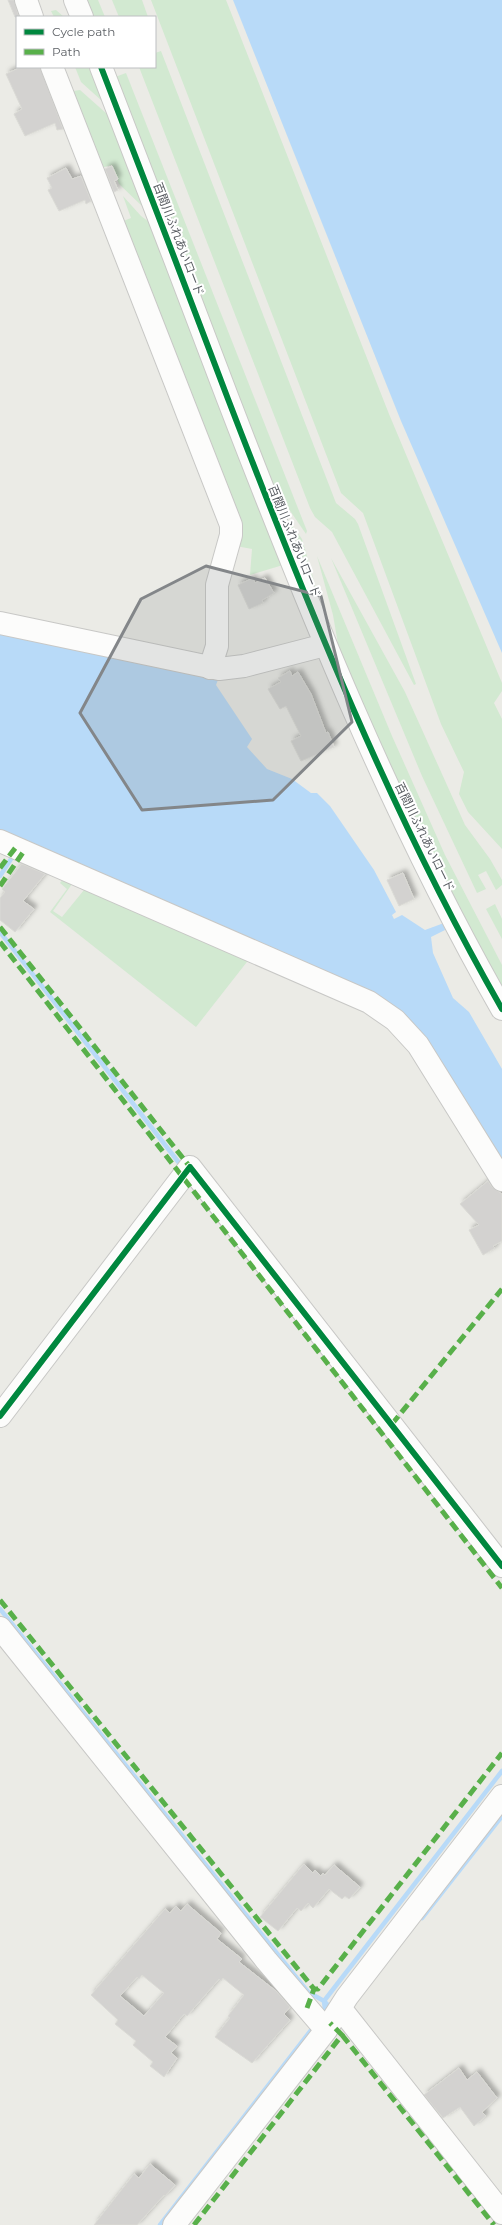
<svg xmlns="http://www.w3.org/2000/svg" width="502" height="2225" font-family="Montserrat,'Noto Sans JP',sans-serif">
	<defs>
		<filter id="shadow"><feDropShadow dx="3.5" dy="-3.5" stdDeviation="2" flood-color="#0004"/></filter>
	</defs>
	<rect width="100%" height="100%" fill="#ebebe6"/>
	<g fill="#d2e9d1" fill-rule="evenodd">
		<path d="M87,0h11l7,17h-12z"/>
		<path d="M112,0h30l6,17h-29z"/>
		<path d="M151,0h75l163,414 113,269v8l-8,12 8,16v130l-34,-37 -9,-18 5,-22 -23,-48 -78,-211 -22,-20z"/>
		<path d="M56,10l8,7h-10l-3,-6z"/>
		<path d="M161,51l175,452 19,16 3,5 58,160 -2,1 -82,-153 -17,-15 -5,-9 -171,-441h16v-14z"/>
		<path d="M75,67h14l13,34 -21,-19z"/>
		<path d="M126,73l181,458 -1,3 -33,-48 -158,-409z"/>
		<path d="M80,90l27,24 35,92 -23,-22 -7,-19 -11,3 -28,-77z"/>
		<path d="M123,196l18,20 11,8 131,341 -33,10 2,-26 -16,-3 -115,-324 10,-4z"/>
		<path d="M280,509l22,30 23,81z"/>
		<path d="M317,556l75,180 53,119 57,110v24l-65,-124 -97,-209 -7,-41z"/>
		<path d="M331,558l74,134 60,133 25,34 12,21v5l-6,5 -10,-19 -8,4 8,14 -9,4 -55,-117z"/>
		<path d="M64,878l186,80 -54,69 -146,-115 17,-23 -7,-6zM72,884l12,6 -22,27 -9,-6z"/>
		<path d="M495,904l7,15v20l-16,-30z"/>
	</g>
	<g fill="#b8daf8">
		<path d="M233,0h269v653l-101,-232z"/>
		<path d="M0,632l219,45 -3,8 36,54 -5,8 20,22 25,10 19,14h6l13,13 44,64 22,42 -4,3 2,4 8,-4 23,15 19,-7 1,7 -14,7 2,16 20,45 16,14 33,57v99l-121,-169 -90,-43 -291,-125z"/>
	</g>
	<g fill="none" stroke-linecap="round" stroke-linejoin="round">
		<g stroke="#b8daf8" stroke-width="4.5">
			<path d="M0,876l11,-17"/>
			<path d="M0,932l183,236"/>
			<path d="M0,1609l308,383 16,9 8,8"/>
			<path d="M422,1918l80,-102"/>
			<path d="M321,2015l4,-5 -1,-9 178,-230"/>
			<path d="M160,2225l155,-200"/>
		</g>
	</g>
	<g fill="#d3d2d0" stroke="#dadad5" fill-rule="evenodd" filter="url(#shadow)">
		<path d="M8,0h6l5,17h-4z"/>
		<path d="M21,67h19l23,62 -6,1 -2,-7 -30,13 -11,-22 8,-5 -16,-35z"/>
		<path d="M112,166l6,13 -4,2 4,9 -4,2 -9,-23z"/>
		<path d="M66,168l6,11 9,-3 10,25 -5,3 -1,-4 -26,11 -11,-21 4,-2 -5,-10z"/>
		<path d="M253,578l2,5 10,-5 9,15 -12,7 1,3 -14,6 -11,-24z"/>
		<path d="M290,671l2,5 6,-4 13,22 15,39 2,-1 6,15 -33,14 -10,-20 10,-5 -15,-30 -6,3 -12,-20 13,-7 -3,-4z"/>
		<path d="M22,864l23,10 -22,27 11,8 -19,23 -15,-12v-22l5,-6 -3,-3z"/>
		<path d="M403,873l11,26 -15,7 -12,-26z"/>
		<path d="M488,1181l4,6 10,7v47l-9,5 2,2 -12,7 -14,-25 10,-5 -19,-21z"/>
		<path d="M304,1864l9,9 2,-3 6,6 2,-3 2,2 9,-10 26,22 -11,12 -4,-3 -3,3 -13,-10 -16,19 -5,-5 -7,8 -4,-3 -19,23 -18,-14z"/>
		<path d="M187,1904l34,29 -4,6 25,20 -3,3 37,29 14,16 -6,7 6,6 -38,43 -37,-26 15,-19 -2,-2 16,-21 -21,-17 -2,3 -2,-2 -32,37 -3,-2 -19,23 12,9 -6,7 6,5 -13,19 -14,-11 3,-4 -20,-17 3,-4 -21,-17 3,-4 -27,-25 74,-86 5,4 6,-7 5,5zM142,1975l22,18 -20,23 -24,-20 17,-19 2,2z"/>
		<path d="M459,2068l8,12 10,-8 20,26 -15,14 4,4 -12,10 -14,-19 -17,11 -19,-23z"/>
		<path d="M150,2164l25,21 -10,11 -1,-1 -27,30h-43l40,-51 5,4z"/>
	</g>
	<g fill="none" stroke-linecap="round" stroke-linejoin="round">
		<g stroke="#c8c8c6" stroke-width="24">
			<g id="minor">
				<path d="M26,0l6,17"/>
				<path d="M75,0l7,17"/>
				<path d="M52,67l179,458v10l-14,50v61l-7,22"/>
				<path d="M101,67c43,111 85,221 127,332 80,208 163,416 274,610"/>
				<path d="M0,623l219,46 25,-3 81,-21"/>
				<path d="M0,841l369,161 26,18 23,25 84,135"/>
				<path d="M0,1416l190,-249 312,399"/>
				<path d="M0,1628l266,332 60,70"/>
				<path d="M341,2009l161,204"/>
				<path d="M174,2225l152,-195 21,-33 155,-201"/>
			</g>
		</g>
		<use href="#minor" stroke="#fcfcfb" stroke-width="22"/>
		<g stroke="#58b04a" stroke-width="5" stroke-dasharray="10 5" stroke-linecap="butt">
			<path d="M0,868l16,-21"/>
			<path d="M0,886l24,-35"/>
			<path d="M0,927l190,240"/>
			<path d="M0,942l502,646"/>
			<path d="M392,1424l110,-135"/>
			<path d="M0,1600l314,389h4l184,-236"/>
			<path d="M307,2008l7,-19"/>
			<path d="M342,2035l152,190"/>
			<path d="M194,2225l148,-190 -12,-12"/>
		</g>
		<g stroke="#fff" stroke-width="8">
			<g id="cycleway">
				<path d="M101,67c43,111 85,221 127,332 80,208 163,416 274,610"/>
				<path d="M0,1416l190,-249 312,399"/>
			</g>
		</g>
		<use href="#cycleway" stroke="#00873e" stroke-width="6"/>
	</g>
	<path fill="#838689" fill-opacity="0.2" stroke="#838689" stroke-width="3" stroke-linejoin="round" d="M206,566l115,30 31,126 -79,78 -131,10 -62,-97 61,-114z"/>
	<g text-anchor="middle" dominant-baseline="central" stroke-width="4" stroke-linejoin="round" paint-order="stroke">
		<g font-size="12" fill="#5b5f64" stroke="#fff">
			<text transform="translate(179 239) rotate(69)">百間川ふれあいロード</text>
			<text transform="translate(295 541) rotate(68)">百間川ふれあいロード</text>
			<text transform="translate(425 837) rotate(64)">百間川ふれあいロード</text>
		</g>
	</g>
	<rect x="16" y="16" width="140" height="52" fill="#ffffff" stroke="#bdbfc1"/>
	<rect x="24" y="29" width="20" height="6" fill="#00873e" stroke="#bdbfc1"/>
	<text x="52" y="36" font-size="12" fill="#5b5f64">Cycle path</text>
	<rect x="24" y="49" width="20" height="6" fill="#58b04a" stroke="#bdbfc1"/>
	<text x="52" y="56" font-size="12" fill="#5b5f64">Path</text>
</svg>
